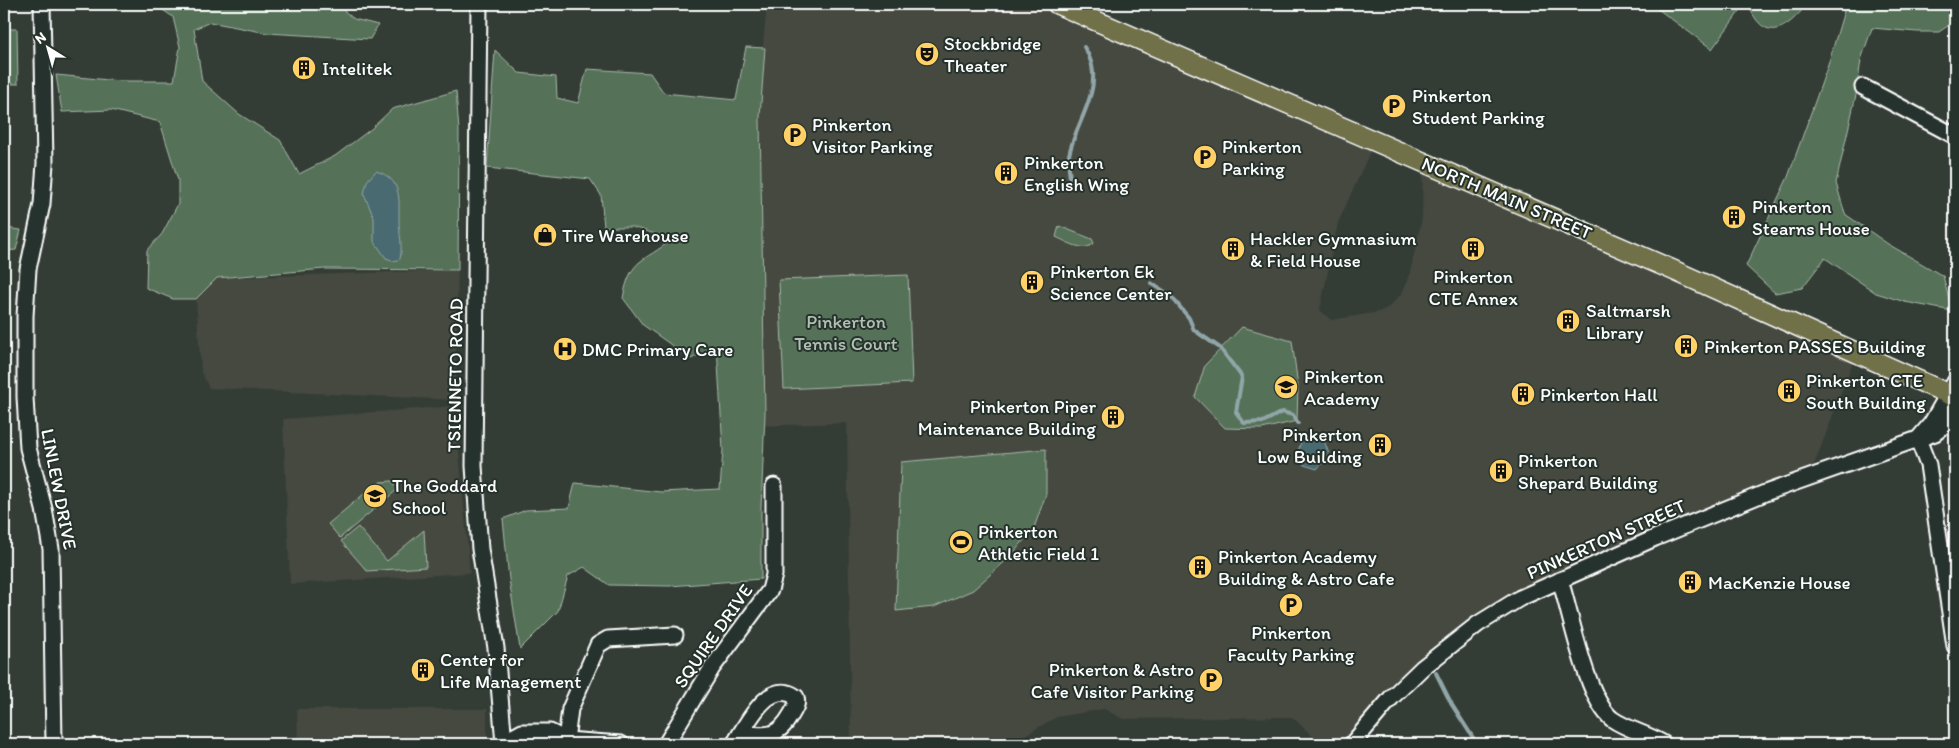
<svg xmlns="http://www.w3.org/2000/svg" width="1959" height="748" font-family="Itim,sans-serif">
	<rect width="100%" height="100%" fill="#343d35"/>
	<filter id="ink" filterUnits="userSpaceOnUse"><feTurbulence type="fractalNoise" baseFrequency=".02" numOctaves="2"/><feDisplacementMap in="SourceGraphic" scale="10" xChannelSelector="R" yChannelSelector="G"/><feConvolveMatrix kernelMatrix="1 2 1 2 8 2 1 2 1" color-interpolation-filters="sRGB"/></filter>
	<g filter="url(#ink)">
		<g fill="#45483f">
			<path d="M767,4h290l318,137 -37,82 -18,87 11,10 48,-8 10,-5 13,-14 7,-16 13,-59 1,-56 434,189 -47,125 -332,148 -126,120h-31l-29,-27 -169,2 -19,-10 -47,8 -48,27h-158l-4,-321 -122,4z"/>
			<path d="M458,270l-3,130 -246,-12 -8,-16 -5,-73 21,-21z"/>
			<path d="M455,406l15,167 -180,11 -7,-165z"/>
			<path d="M297,709h190v35h-189z"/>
		</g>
		<g fill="#557259" stroke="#aab8ac">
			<path d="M154,4h182l18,15 24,6 -8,14 -103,-6 -57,-11 -16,7 8,52 37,33 41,26 19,34 36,-18 36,-27 21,-20 64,-18 3,40 -1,139 -133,-1 -108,9 -21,21h-23l-27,-11 1,-38 15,-16 16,-30v-24l-18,-58 -49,-12 -49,2 -6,-37 64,6h54l6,-34 -7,-30z"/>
			<path d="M1651,4h94l-33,45z"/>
			<path d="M1748,4h59c-21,27 -43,40 -59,0z"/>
			<path d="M1846,4h109v17l-16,11h-22l-45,-4 -11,32 -5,35 -20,88 9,31 43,30 55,32 9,35 -47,-9 -29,-9 -51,-35 -23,30 -27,5 -29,-27 42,-89 40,-112z"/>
			<path d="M4,29h13l1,55h-14z"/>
			<path d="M746,47l19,1 -5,69 5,297 -4,94v71l-91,7 -61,-1 -25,-18 -16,9 -10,35 -38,38 -11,-70 -6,-60 23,-9 43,-2 6,-25 86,9 59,-3 3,-39 -6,-104 -26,13 -48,-34 -20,-27c8,-42 21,-35 49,-59l-40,-12h-28l-3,-32 -11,-16 -103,-11 8,-118 24,23 37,4 1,21 21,5 9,-34 63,4 14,20 72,7z"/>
			<path d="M1059,226l33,13 2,4c-10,10 -27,-1 -38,-6z"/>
			<path d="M4,228l17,2 -5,20 -12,1z"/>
			<path d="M908,275l4,108 -128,6 -5,-109z"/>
			<path d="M1242,327l50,14 6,45 -1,35 -35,8 -37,-1 -30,-31 10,-32z"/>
			<path d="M1046,449v45l-12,34 -23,28 -38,34 -39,17 -38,4 5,-149z"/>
			<path d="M392,481l6,8 -58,49 -12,-14 43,-36h9v-6z"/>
			<path d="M358,527l29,34 37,-31 2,37 -59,4 -26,-30z"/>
		</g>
		<g fill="#496a70" stroke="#92a6a9">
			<path d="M376,171c26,8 23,27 23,49 0,13 4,26 1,39l-6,2 -8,-3 -12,-17v-23l-10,-24 3,-13z"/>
			<path d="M1314,434l10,6 5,14 -4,7 -8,8 -13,-4 -6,-14 4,-12z"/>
		</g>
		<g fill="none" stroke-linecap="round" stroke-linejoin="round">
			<g stroke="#92a6a9" stroke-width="4">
				<path d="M1070,178c-1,-7 -2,-16 -1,-23 7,-36 40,-70 15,-108"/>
				<path d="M1151,283l19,12 19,23 5,12 26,18 22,29 -6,35 8,11 19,-1 19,-10 11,3 5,8"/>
				<path d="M1436,673l16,32 25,39"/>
			</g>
			<g stroke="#fff" stroke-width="19">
				<g id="minor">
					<path d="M42,4l3,159 -3,41 -14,65 -3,47v81l3,51 16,61 7,40 3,195"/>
					<path d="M479,4l-5,462 6,83 16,99 8,96"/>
					<path d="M1863,87l92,49"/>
					<path d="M1919,438l12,-14 24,-42"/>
					<path d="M1918,439l10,26 27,181"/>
					<path d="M1560,580c11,34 26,118 52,139 16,11 36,15 52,25"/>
					<path d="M566,740l4,-31 28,-64 10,-6 67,-4"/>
					<path d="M504,742l18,-10h28l16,8 55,4"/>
					<path d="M666,744l46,-76 58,-78 4,-15v-89"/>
					<path d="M734,744c12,-18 34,-67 62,-47 2,7 -1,11 -5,18 -14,24 -25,21 -50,18"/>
					<path d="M1352,744l39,-46 31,-30 56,-44 42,-26 135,-60 110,-45 170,-60c14,-10 20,-22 14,-39"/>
				</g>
			</g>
			<g stroke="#fff" stroke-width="22">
				<path id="major" d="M1057,4l616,266 282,127"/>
			</g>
			<use href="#minor" stroke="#26332d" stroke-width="15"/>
			<use href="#major" stroke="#6f704a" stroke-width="19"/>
		</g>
	</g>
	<defs>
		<g id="theatre-disc" transform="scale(1.25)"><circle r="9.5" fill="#ffd166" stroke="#26332d"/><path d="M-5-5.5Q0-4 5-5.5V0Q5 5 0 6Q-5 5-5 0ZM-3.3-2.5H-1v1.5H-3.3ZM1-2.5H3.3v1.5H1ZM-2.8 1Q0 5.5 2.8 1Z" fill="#111"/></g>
		<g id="building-disc" transform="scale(1.25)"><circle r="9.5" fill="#ffd166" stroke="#26332d"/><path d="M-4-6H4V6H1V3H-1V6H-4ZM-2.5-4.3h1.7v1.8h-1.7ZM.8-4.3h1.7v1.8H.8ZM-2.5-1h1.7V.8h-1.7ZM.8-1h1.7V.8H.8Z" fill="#111"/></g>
		<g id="parking-disc" transform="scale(1.25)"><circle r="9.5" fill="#ffd166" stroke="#26332d"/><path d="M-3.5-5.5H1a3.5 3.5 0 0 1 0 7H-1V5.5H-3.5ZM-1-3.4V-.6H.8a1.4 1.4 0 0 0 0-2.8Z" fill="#111"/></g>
		<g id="shop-disc" transform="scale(1.25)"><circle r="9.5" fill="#ffd166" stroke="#26332d"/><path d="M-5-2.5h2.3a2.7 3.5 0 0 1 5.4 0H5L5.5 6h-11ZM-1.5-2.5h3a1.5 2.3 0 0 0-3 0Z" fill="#111"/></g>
		<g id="hospital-disc" transform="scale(1.25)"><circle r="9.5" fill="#ffd166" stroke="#26332d"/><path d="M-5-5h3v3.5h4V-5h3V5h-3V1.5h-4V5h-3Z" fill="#111"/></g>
		<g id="school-disc" transform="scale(1.25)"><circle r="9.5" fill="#ffd166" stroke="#26332d"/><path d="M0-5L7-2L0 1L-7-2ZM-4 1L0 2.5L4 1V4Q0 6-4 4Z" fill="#111"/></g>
		<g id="stadium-disc" transform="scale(1.25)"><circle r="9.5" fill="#ffd166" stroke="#26332d"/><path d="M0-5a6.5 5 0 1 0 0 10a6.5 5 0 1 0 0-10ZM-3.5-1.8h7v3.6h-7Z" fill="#111"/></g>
	</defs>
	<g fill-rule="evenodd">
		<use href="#theatre-disc" x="927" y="54"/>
		<use href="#building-disc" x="304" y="68"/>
		<use href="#parking-disc" x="1394" y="106"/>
		<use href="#parking-disc" x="795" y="135"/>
		<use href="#parking-disc" x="1205" y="157"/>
		<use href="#building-disc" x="1006" y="173"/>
		<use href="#building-disc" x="1734" y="217"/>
		<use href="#shop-disc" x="545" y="235"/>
		<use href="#building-disc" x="1233" y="249"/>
		<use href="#building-disc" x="1473" y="249"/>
		<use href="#building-disc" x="1032" y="282"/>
		<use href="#building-disc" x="1568" y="321"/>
		<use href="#building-disc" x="1686" y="346"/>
		<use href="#hospital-disc" x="565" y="349"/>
		<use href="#school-disc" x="1286" y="387"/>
		<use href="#building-disc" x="1789" y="391"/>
		<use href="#building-disc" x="1523" y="394"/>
		<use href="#building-disc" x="1113" y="417"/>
		<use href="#building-disc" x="1380" y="445"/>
		<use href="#building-disc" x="1501" y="471"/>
		<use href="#school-disc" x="375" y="496"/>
		<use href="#stadium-disc" x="961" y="542"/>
		<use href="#building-disc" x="1200" y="567"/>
		<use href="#building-disc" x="1690" y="582"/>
		<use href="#parking-disc" x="1291" y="605"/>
		<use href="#building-disc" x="423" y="670"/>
		<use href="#parking-disc" x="1211" y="680"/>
	</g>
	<g text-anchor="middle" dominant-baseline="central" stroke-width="4" stroke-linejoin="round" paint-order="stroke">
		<g font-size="19" fill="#fff" stroke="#26332d" text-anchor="start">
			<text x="944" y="43">Stockbridge<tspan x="944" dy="22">Theater</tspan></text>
			<text x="322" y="68">Intelitek</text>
			<text x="1412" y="95">Pinkerton<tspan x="1412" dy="22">Student Parking</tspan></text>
			<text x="812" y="124">Pinkerton<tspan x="812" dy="22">Visitor Parking</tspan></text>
			<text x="1222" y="146">Pinkerton<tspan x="1222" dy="22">Parking</tspan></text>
			<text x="1024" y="162">Pinkerton<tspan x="1024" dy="22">English Wing</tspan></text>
			<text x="1752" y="206">Pinkerton<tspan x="1752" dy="22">Stearns House</tspan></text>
			<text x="562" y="235">Tire Warehouse</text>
			<text x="1250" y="238">Hackler Gymnasium<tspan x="1250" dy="22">&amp; Field House</tspan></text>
			<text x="1050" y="271">Pinkerton Ek<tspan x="1050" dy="22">Science Center</tspan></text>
			<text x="1473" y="276" text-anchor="middle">Pinkerton<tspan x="1473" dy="22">CTE Annex</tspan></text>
			<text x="1586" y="310">Saltmarsh<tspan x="1586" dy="22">Library</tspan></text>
			<text x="1704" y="346">Pinkerton PASSES Building</text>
			<text x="582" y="349">DMC Primary Care</text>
			<text x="1304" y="376">Pinkerton<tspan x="1304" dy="22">Academy</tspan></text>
			<text x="1806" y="380">Pinkerton CTE<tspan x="1806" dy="22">South Building</tspan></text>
			<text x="1540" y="394">Pinkerton Hall</text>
			<text x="1096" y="406" text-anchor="end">Pinkerton Piper<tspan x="1096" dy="22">Maintenance Building</tspan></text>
			<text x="1362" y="434" text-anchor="end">Pinkerton<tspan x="1362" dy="22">Low Building</tspan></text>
			<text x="1518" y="460">Pinkerton<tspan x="1518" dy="22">Shepard Building</tspan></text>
			<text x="392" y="485">The Goddard<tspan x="392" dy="22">School</tspan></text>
			<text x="978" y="531">Pinkerton<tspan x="978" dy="22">Athletic Field 1</tspan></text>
			<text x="1218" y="556">Pinkerton Academy<tspan x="1218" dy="22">Building &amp; Astro Cafe</tspan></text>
			<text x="1708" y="582">MacKenzie House</text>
			<text x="1291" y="632" text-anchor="middle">Pinkerton<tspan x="1291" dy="22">Faculty Parking</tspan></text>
			<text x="440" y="659">Center for<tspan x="440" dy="22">Life Management</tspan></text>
			<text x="1194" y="669" text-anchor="end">Pinkerton &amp; Astro<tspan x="1194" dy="22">Cafe Visitor Parking</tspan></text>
		</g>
		<g font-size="19" fill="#fff" stroke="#26332d">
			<text transform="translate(1507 198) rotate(23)">NORTH MAIN STREET</text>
			<text transform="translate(455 375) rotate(-89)">TSIENNETO ROAD</text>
			<text transform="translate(59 489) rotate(79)">LINLEW DRIVE</text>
			<text transform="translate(1606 539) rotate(-24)">PINKERTON STREET</text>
			<text transform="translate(713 636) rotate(-55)">SQUIRE DRIVE</text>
		</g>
		<g font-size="19" fill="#b2c0b4" stroke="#26332d">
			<text x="846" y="321">Pinkerton<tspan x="846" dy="22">Tennis Court</tspan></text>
		</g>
	</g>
	<rect width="1959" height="748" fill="none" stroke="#26332d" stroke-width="20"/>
	<rect x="10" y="10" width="1939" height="728" fill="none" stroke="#fff" stroke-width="2" filter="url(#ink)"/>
	<g transform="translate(48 48) rotate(323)" stroke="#26332d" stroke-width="4" paint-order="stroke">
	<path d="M0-4L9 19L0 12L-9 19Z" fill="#ffffff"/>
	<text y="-8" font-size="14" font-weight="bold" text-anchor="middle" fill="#ffffff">N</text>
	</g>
</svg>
